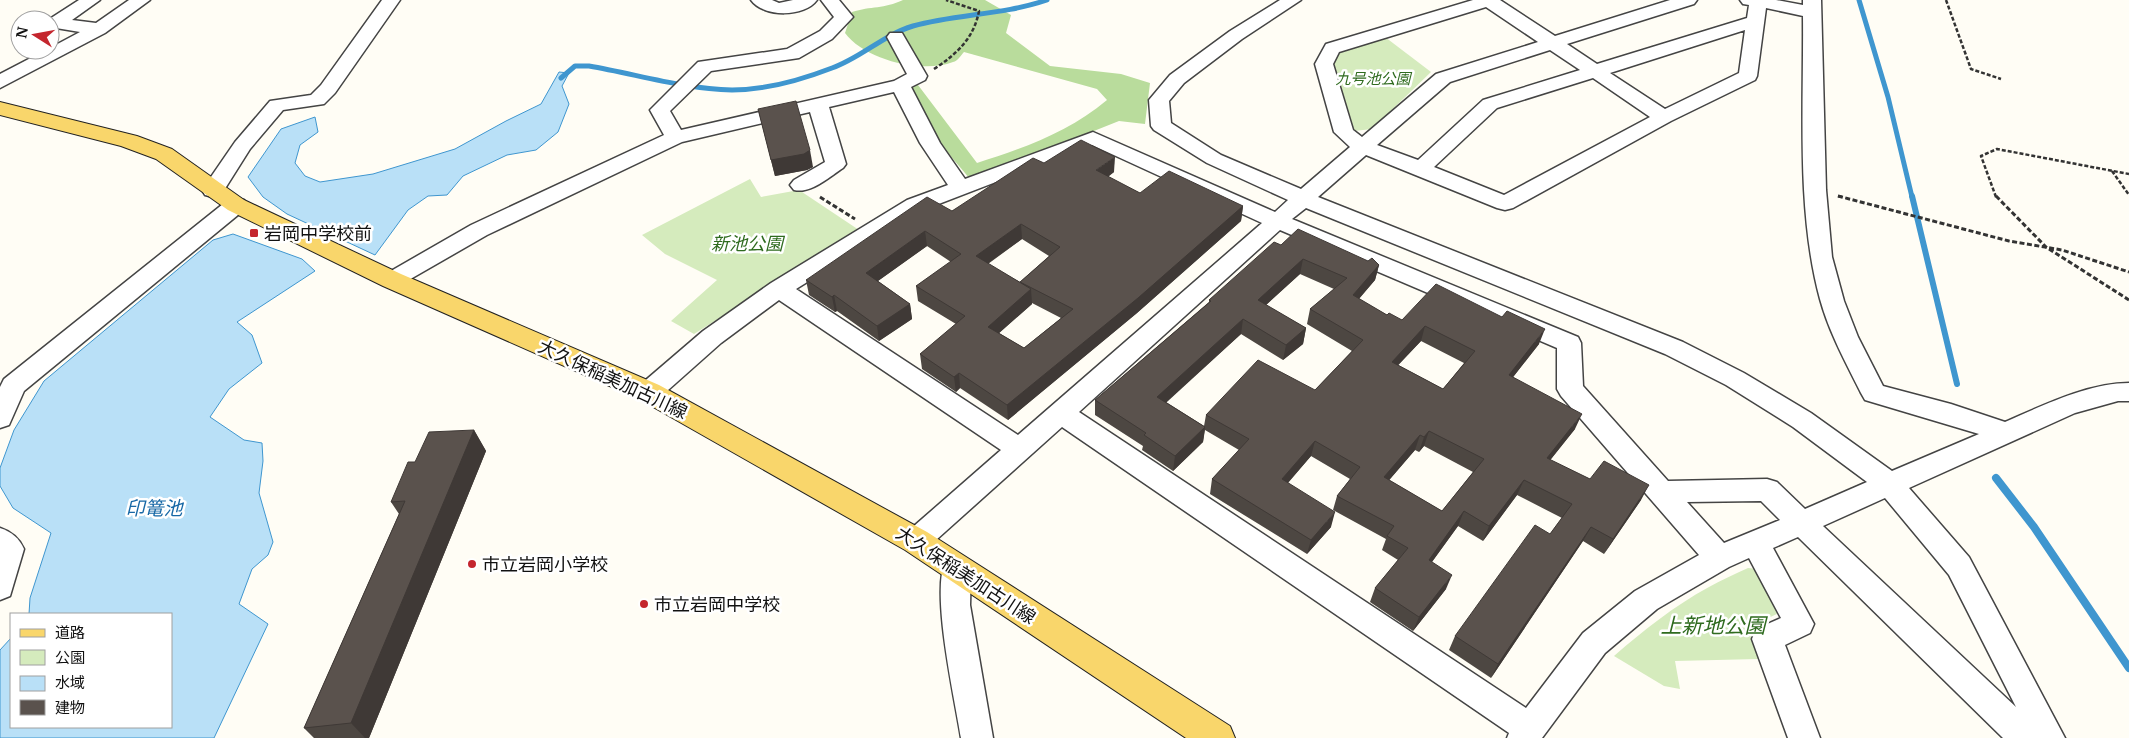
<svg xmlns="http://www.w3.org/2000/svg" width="2129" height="738" font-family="Merriweather,'Noto Sans JP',serif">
	<rect width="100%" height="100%" fill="#fffdf5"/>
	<g fill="#d5ebbd">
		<path d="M1385,37l46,35 -59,57 -18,2 -23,-59 3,-14 4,-5z"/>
		<path d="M750,179l11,18 38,-7 60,40 -165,104 -23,-13 46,-41 -52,-26 -23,-19z"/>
		<path d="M1748,568l11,1 20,44 -30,14 9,32 -83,2 5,28 -16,-3 -50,-30c30,-26 60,-50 95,-69 12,-7 26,-13 39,-19z"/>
	</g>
	<path fill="#b9dc9c" d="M903,0h82l26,15 -5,18 44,33 71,8 29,9 -5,41 -26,-3 -148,59c-18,-22 -61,-66 -61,-95h8l59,78c47,-15 92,-31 130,-63l-10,-11 -133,-37c-3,3 -6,9 -11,10 -31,12 -88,-2 -108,-29l7,-21c19,-6 32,-3 51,-12z"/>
	<g fill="#b9e0f7" stroke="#3f96cf">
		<path d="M559,72l10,1 -7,13 7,18 -11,28 -22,18 -29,5 -44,21 -16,19 -19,1 -20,14 -33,45 -88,-41 -24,-17 -15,-20 33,-48 34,-12 3,15 -18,13 -5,18 10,13 15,6 53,-8 82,-25 51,-28 35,-17z"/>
		<path d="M233,234l69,25 13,12 -78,51 15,13 10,28 -33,26 -19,28 34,23 18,3 1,18 -4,32 14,49 -5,13 -16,14 -13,35 29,20 -54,114h-214v-88l11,-12v89h160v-113h-142l1,-16 21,-65 -38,-25 -13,-22v-18l14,-38 30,-49 169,-141z"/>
	</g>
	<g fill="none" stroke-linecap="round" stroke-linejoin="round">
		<g stroke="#3f96cf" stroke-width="5">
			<path d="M1859,0l29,97 24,100"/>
			<path d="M561,78l14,-12h14c47,8 95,23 143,24 33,0 69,-10 100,-22 29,-10 51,-33 81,-42 44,-12 90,-11 134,-26"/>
		</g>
		<path stroke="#3f96cf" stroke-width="6" d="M1912,196l45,188"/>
		<path stroke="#3f96cf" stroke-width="8" d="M1996,478l38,49 95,141"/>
		<g stroke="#444" stroke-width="3">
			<g id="minor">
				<path d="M79,0h21l-28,20 24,3 33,-23h21l-45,33 -105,55v-14l46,-24h4v-2l30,-16 -30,-5v-7h-2z"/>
				<path d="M382,0h18l-65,93 -11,11 -41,6 -33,39 -29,46 -8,2 -8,-2 -3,-5 33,-48 35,-41 41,-6 10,-10z"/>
				<path d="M751,0h21l7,3 14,-3h24c-12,17 -53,18 -66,0z"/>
				<path d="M821,0h18l14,17 -21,22 -33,19 -88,13 -41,40 11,19 213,-49 13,-7 -20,-37 3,-4h12l25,43 -2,4 -14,7 29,56 25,36 128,-47 182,80 13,-12 -81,-37 -53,-33 -3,-4 -2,-26 21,-25 60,-44 50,-31h21l-59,39 -58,44 -15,18 2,22 50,32 80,34 49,-42 -16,-15 -19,-68 11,-20 147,-44h27l55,36 115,-36h27l-3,4 -127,40 30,20 150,-46 2,-13 -6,-1 -3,-4h36l27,5v-5h18l5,190 6,67 12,44 14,36 25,49 68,18 54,18c37,-16 83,-39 124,-39v18h-11l-43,12 -166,75 60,69 96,181h-62l-205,-201 -25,11 41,76 -4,9 -25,12 35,93h-32l-36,-99 4,-10 25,-11 -32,-60 -20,9 -72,42 -52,44 -63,85h-35l2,-5 -447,-306 -136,122 -10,4 -10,-4 -4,-8 4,-8 95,-83 -222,-150 -58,43 -63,56 -9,2 -9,-2 -4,-7 4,-7 63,-54 68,-48 136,-83 41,-15 -28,-42 -26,-51 -65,15 17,57 -3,4c-14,9 -32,26 -49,22l-4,-5 4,-5 31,-18 -15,-50 -128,30 -195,93 -87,50 -8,3 -8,-3 -4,-5 4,-5 87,-50 193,-90 -14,-25 48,-48 89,-13 33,-18 14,-14zM1486,7l52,35 -102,32 -74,63 -9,-7 -20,-66 6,-12zM1766,8l37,8c1,91 -7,195 17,283 9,33 26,64 41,94l4,7 114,34 -87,37 -81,-58 -67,-40 -61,-31 -365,-145 48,-42 131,53 8,2 8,-2 158,-87 84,-41 2,-4zM1745,30l-6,43 -74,36 -55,-36zM1550,50l30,20 -97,30 -65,60 -41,-15 73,-63zM1593,78l57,39 -146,78 -70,-28 63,-59zM1092,145l170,78 -244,212 -222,-146 127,-79zM1306,208l359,146 61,31 67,42 74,55 -62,27 -28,-27 -10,-3 -99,2 -85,-95 -2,-43 -3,-6 -286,-118zM1280,230l277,118v41l4,7 138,159 -64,36 -52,42 -57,75 -447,-296zM1885,498l64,77 67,132 -193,-181zM1761,501l19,19 -56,23 -37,-41z"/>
				<path d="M236,198l8,2 3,5 -3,5 -220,181 -15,34 -9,3v-41l4,-8 224,-179z"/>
				<path d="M0,528c12,4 19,10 24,21l-14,47 -10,4z"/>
				<path d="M956,556l10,3 5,9 -1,37 23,133h-32c-6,-39 -31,-147 -15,-179z"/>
			</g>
		</g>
		<g stroke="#222" stroke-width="2">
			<path id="major" d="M0,102l137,34 35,13 72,51 157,74 258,111 268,147 303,194 5,12h-49l-281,-188 -266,-151 -256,-113 -155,-76 -72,-51 -35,-13 -121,-31z"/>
		</g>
		<g stroke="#333" stroke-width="2.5" stroke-dasharray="4 2" stroke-linecap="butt">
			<path d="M1946,0l25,69 30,10"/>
			<path d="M934,69c23,-15 40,-31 45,-58l-33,-11"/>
			<path d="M2112,171l17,24"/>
			<path d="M1838,196l4,1"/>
			<path d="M1996,197l-15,-41 16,-7 132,25"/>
		</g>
		<g stroke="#333" stroke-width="3" stroke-dasharray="5 2.5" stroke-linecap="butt">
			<path d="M1838,196l171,45 53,9 67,22"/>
			<path d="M1996,196l50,51 83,53"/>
			<path d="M820,197l35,22"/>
		</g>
		<use href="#minor" fill="#fff" fill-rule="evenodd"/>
		<use href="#major" fill="#f9d66b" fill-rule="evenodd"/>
	</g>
	<g fill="#4d4742" fill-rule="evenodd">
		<path d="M758,109l55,58 -6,3 -32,6z"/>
		<path d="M1044,163l70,9 -6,5 32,16 103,13 -2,15 -104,92 -129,107 -48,-32 -4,4 -34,-23 -2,-15 36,-30 -38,-23 -2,-15 35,-24 -24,-16 -49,35 32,23 2,15 -33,22 -42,-30 -2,1 -26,-17 -3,-15 146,-69zM1022,239l27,17 -29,26 -32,-18zM1032,303l29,15 -37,30 -25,-15 33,-29z"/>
		<path d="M1281,245l87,16 11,4 -4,15 -16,19 28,16 15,5 137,24 -26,33 62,52 -25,31 40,19 51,21 -37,54 -21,-13 -92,137 -42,-28 6,-14 95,-102 12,-16 -45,-23 -34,46 -25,-15 -26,36 14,27 -33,42 -43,-29 5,-14 23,-28 -16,-10 4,-11 -53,-29 4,-14 13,-17 -39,-23 -23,27 43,44 -24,27 -97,-60 2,-15 27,-29 -34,-20 -2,12 -30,29 -31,-21 1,-4 -48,-31v-15l114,-98v-2zM1300,274l34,15 -24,20 -3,15 45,27 -37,39 -109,25 -2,11 -38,-24 75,-68 42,26 20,-16 3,-16 -40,-23zM1421,341l43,22 -21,26 -45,-24zM1424,446l49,26 -31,39 -53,-31 26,-30 4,2z"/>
		<path d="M474,430l12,21 -117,287h-55l-10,-10 95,-214 -8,-12 24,-40z"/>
	</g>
	<g fill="#3f3936">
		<path d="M810,150l3,17 -6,3 -32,6 -4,-16z"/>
		<path d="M1115,157l-1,15 -19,13 1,-15z"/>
		<path d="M1243,206l-2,15 -104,92 -129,107 -1,-15z"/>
		<path d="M1021,224l1,15 -45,32 -1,-15z"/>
		<path d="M925,231l2,15 -59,42 -2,-15z"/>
		<path d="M1303,259l-3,15 -45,41 3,-15z"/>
		<path d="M1379,265l-4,15 -26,30 4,-15z"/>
		<path d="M1031,289l1,15 -43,38 -1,-15z"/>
		<path d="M834,295l3,16 -2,1 -3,-15z"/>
		<path d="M910,304l2,15 -33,22 -2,-15z"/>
		<path d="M1243,319l-2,15 -85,78 1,-15z"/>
		<path d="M1425,326l-4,15 -34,36 5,-15z"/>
		<path d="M1306,328l-3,16 -20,16 3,-15z"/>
		<path d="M1545,329l-6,15 -36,46 6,-15z"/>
		<path d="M959,373l1,15 -4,4 -2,-15z"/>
		<path d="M1582,414l-7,15 -35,44 7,-15z"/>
		<path d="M1205,427l-2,15 -30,29 2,-15z"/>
		<path d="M474,430l12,21 -117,287h-4l-14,-15z"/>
		<path d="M1429,431l-5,15 -5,6 5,-15z"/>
		<path d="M1420,435l-5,15 -36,42 5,-15z"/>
		<path d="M1315,441l-4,15 -33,38 4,-15z"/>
		<path d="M1524,480l-7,15 -34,46 6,-15z"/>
		<path d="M1649,485l-8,15 -37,54 9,-15z"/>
		<path d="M1464,511l-6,15 -35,48 6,-14z"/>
		<path d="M1335,512l-4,15 -24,27 4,-14z"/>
		<path d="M1591,527l-8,14 -92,137 7,-14z"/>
		<path d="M1452,575l-6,14 -33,42 6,-14z"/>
	</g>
	<g fill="#5a524d" stroke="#3f3936" fill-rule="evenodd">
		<path d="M796,101l14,49 -6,4 -33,6 -13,-51z"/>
		<path d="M1081,140l34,17 -19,13 44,23 29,-22 74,35 -105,92 -131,107 -48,-32 -5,4 -34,-23 45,-38 -49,-30 45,-32 -36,-23 -59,42 44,31 -33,22 -43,-31 -2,2 -26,-17 121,-83 25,14 81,-53 11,5zM1021,224l39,23 -40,35 53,27 -49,39 -36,-21 43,-38 -55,-33z"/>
		<path d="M1298,229l70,32 4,-3 7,7 -26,30 34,20 2,-2 13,7 34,-36 66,33 5,-6 38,18 -36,46 73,39 -35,44 43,21 14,-18 45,24 -36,54 -22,-12 -93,137 -43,-28 80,-111 15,9 22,-30 -48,-24 -35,46 -25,-15 -35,49 23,15 -33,42 -44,-29 33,-40 -21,-12 7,-10 -57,-30 23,-29 -45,-26 -33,38 53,33 -24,28 -99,-61 37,-40 -43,-24 52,-55 57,30 48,-50 -53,-31 37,-31 -44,-19 -45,41 48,28 -20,17 -43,-26 -86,78 48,30 -30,29 -31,-21 2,-2 -51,-33 116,-99 -2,-1 65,-58 7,3zM1425,326l50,25 -32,38 -51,-27zM1429,431l55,28 -42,52 -58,-34 36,-42 4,2z"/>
		<path d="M474,430l-123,293 -47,5 101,-227 -14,1 17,-40h7l14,-30z"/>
	</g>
	<g fill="#c4262e" stroke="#fff" stroke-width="2">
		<rect x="249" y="228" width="10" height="10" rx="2.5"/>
		<circle cx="472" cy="564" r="5"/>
		<circle cx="644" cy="604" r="5"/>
	</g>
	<g text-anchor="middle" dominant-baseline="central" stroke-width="5" stroke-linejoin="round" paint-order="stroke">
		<g font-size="15" font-style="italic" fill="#2f6b1f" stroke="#fff">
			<text x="1373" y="78">九号池公園</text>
		</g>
		<g font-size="18" fill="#111" stroke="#fff" text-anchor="start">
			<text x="264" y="233">岩岡中学校前</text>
			<text x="482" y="564">市立岩岡小学校</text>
			<text x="654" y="604">市立岩岡中学校</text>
		</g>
		<g font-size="18" font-style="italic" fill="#2f6b1f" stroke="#fff">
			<text x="747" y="243">新池公園</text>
		</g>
		<g font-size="18" fill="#111" stroke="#fff">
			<text transform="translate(613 379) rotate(25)">大久保稲美加古川線</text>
			<text transform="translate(966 575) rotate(33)">大久保稲美加古川線</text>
		</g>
		<g font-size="19" font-style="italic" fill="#1768a6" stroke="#fff">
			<text x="154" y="508">印篭池</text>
		</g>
		<g font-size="21" font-style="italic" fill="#2f6b1f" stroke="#fff">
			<text x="1713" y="625">上新地公園</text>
		</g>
	</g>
	<rect x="10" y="613" width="162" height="115" fill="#ffffff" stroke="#a0a0a0"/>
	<rect x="20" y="629" width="25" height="8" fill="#f9d66b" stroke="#a0a0a0"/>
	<text x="55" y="638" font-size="15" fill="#111111">道路</text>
	<rect x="20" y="650" width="25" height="15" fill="#d5ebbd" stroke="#a0a0a0"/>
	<text x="55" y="663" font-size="15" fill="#111111">公園</text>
	<rect x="20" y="676" width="25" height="15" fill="#b9e0f7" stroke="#a0a0a0"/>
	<text x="55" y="688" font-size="15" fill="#111111">水域</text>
	<rect x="20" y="700" width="25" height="15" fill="#5a524d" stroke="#a0a0a0"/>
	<text x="55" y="713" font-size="15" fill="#111111">建物</text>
	<g transform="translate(35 35) rotate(281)"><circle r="24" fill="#ffffff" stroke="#a0a0a0"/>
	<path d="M0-4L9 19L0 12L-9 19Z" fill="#c4262e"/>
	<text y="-8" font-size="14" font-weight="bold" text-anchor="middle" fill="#111111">N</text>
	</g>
</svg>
